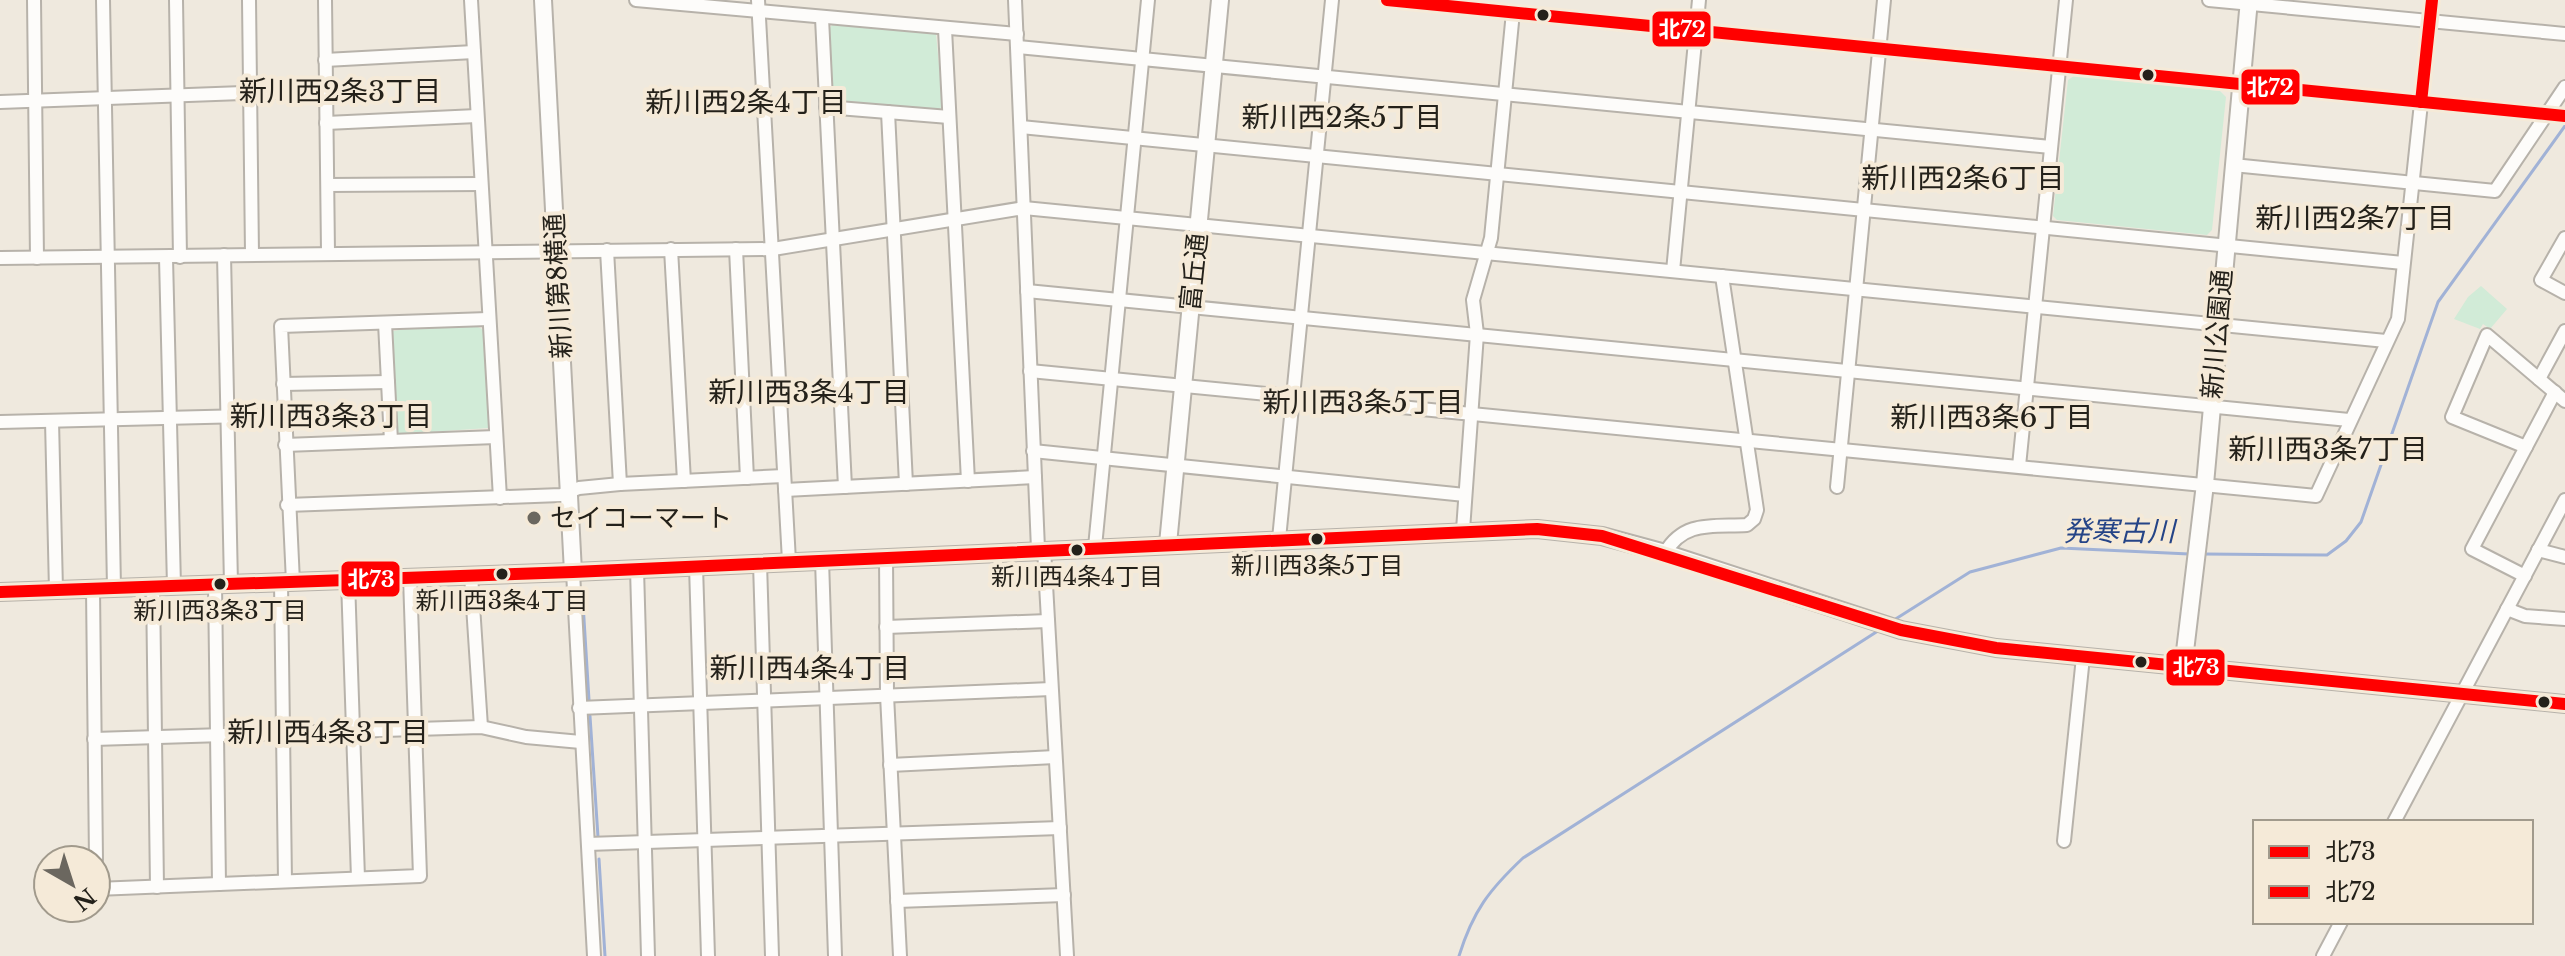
<svg xmlns="http://www.w3.org/2000/svg" width="2565" height="956" font-family="'Libre Baskerville','Noto Sans JP',serif">
	<rect width="100%" height="100%" fill="#efe9de"/>
	<g fill="#d1ebd7">
		<path d="M832,25l104,9 7,72 -4,3 -104,-9 -3,-4 -3,-67z"/>
		<path d="M2074,76l146,15 6,6 -14,133 -5,5 -150,-15 -4,-4 15,-136z"/>
		<path d="M2481,286l26,23 -17,20 -7,-5 -3,5 -26,-10 14,-22z"/>
		<path d="M464,320l18,9 8,14 -2,85 -87,6 -4,-3 -4,-100z"/>
	</g>
	<g fill="none" stroke-linecap="round" stroke-linejoin="round">
		<g stroke="#a1b2d6" stroke-width="3">
			<path d="M2204,554l123,1 19,-14 15,-19 77,-220 127,-176"/>
			<path d="M583,603l6,97"/>
			<path d="M1894,620l76,-48 91,-24 128,6"/>
			<path d="M590,716l8,121"/>
			<path d="M599,859l6,97"/>
			<path d="M1459,956c14,-45 30,-66 64,-98l358,-229"/>
		</g>
		<g stroke="#b7b2aa" stroke-width="16">
			<g id="street">
				<path d="M34,0l3,258"/>
				<path d="M103,0l11,588"/>
				<path d="M176,0l4,257"/>
				<path d="M249,0l3,254"/>
				<path d="M325,0l3,252"/>
				<path d="M471,0l29,498"/>
				<path d="M636,0l381,34"/>
				<path d="M758,0l31,561"/>
				<path d="M1015,0l23,549"/>
				<path d="M1387,0l1178,116"/>
				<path d="M2209,0l356,34"/>
				<path d="M822,18l23,469"/>
				<path d="M945,29l23,452"/>
				<path d="M1018,47l1033,100"/>
				<path d="M325,60l149,-8"/>
				<path d="M0,102l325,-12"/>
				<path d="M826,107l123,10"/>
				<path d="M888,112l18,372"/>
				<path d="M326,123l151,-7"/>
				<path d="M1021,127l1382,136"/>
				<path d="M2233,165l262,26 70,-104"/>
				<path d="M328,185l153,-1"/>
				<path d="M2565,238l-24,42 24,13"/>
				<path d="M671,249l13,232"/>
				<path d="M736,249l11,229"/>
				<path d="M607,250l13,234"/>
				<path d="M224,255l7,329"/>
				<path d="M0,258l773,-9 251,-41 1362,133"/>
				<path d="M166,258l8,328"/>
				<path d="M1673,271l26,-271"/>
				<path d="M1027,291l1322,129"/>
				<path d="M385,323l6,118"/>
				<path d="M1030,371l1286,125 82,-177 34,-319"/>
				<path d="M2539,379l26,-48"/>
				<path d="M283,384l105,-2"/>
				<path d="M52,421l4,169"/>
				<path d="M0,422l284,-7"/>
				<path d="M285,445l211,-8"/>
				<path d="M2526,447l-74,-30 35,-82 78,66"/>
				<path d="M1033,451l432,44"/>
				<path d="M2019,466l47,-466"/>
				<path d="M1837,487l47,-487"/>
				<path d="M785,490l250,-13"/>
				<path d="M287,505l274,-10 18,-7 41,-4 164,-8"/>
				<path d="M1463,530l14,-196 -4,-34 18,-62 22,-226"/>
				<path d="M1279,539l53,-539"/>
				<path d="M1095,547l53,-547"/>
				<path d="M1044,549l23,407"/>
				<path d="M2538,550l27,7"/>
				<path d="M1665,553c19,-33 48,-26 82,-28l7,-6 3,-9 -35,-234"/>
				<path d="M886,557l1,138 13,261"/>
				<path d="M822,560l13,396"/>
				<path d="M760,563l12,393"/>
				<path d="M696,566l12,390"/>
				<path d="M637,569l11,387"/>
				<path d="M573,572l21,384"/>
				<path d="M471,575l10,152"/>
				<path d="M2525,576l-53,-27 83,-157"/>
				<path d="M348,580l10,298"/>
				<path d="M281,582l4,299"/>
				<path d="M293,582l-12,-256 207,-7"/>
				<path d="M215,584l4,300"/>
				<path d="M153,586l4,301"/>
				<path d="M93,589l3,271"/>
				<path d="M2507,609l18,7 40,3"/>
				<path d="M886,627l162,-6"/>
				<path d="M579,708l472,-19"/>
				<path d="M94,739l387,-12 45,10 55,5"/>
				<path d="M890,765l165,-8"/>
				<path d="M2394,822l171,-322"/>
				<path d="M2064,841l19,-184"/>
				<path d="M588,844l472,-16"/>
				<path d="M96,889l324,-13 -10,-299"/>
				<path d="M897,901l167,-6"/>
				<path d="M2323,956l18,-34"/>
			</g>
		</g>
		<g stroke="#b7b2aa" stroke-width="20">
			<g id="secondary">
				<path d="M543,0l30,572"/>
				<path d="M1168,544l52,-544"/>
				<path d="M0,592l573,-20 964,-43 65,7 63,17 236,77 95,18 569,56"/>
				<path d="M2183,668l22,-184 44,-484"/>
			</g>
		</g>
		<use href="#street" stroke="#fdfcfa" stroke-width="12"/>
		<use href="#secondary" stroke="#fdfcfa" stroke-width="16"/>
		<g stroke="#f5ead8" stroke-width="18">
			<path id="bus-1" d="M0,592l573,-20 964,-43 65,7 299,94 95,18 569,56"/>
		</g>
		<g stroke="#f5ead8" stroke-width="18">
			<g id="bus-2">
				<path d="M1387,0l1178,116"/>
				<path d="M2421,102l11,-102"/>
			</g>
		</g>
		<use href="#bus-1" stroke="#f00" stroke-width="12"/>
		<use href="#bus-2" stroke="#f00" stroke-width="12"/>
	</g>
	<g fill="#24211a" stroke="#f5ead8" stroke-width="3">
		<circle cx="1543" cy="15" r="7"/>
		<circle cx="2148" cy="75" r="7"/>
		<circle cx="1317" cy="539" r="7"/>
		<circle cx="1077" cy="550" r="7"/>
		<circle cx="502" cy="574" r="7"/>
		<circle cx="220" cy="584" r="7"/>
		<circle cx="2141" cy="662" r="7"/>
		<circle cx="2544" cy="702" r="7"/>
	</g>
	<circle fill="#6b675f" stroke="#f5ead8" stroke-width="3" cx="534" cy="518" r="8"/>
	<g text-anchor="middle" dominant-baseline="central" stroke-width="8" stroke-linejoin="round" paint-order="stroke">
		<g font-size="24" fill="#24211a" stroke="#f5ead8">
			<text x="1317" y="565">新川西3条5丁目</text>
			<text x="1077" y="576">新川西4条4丁目</text>
			<text x="502" y="600">新川西3条4丁目</text>
			<text x="220" y="610">新川西3条3丁目</text>
		</g>
		<g font-size="26" fill="#24211a" stroke="#f5ead8">
			<text transform="translate(1194 272) rotate(-84)">富丘通</text>
			<text transform="translate(558 286) rotate(-93)">新川第8横通</text>
			<text transform="translate(2217 334) rotate(-85)">新川公園通</text>
		</g>
		<g font-size="26" fill="#24211a" stroke="#f5ead8" text-anchor="start">
			<text x="550" y="518">セイコーマート</text>
		</g>
		<g font-size="28" fill="#24211a" stroke="#f5ead8">
			<text x="340" y="91">新川西2条3丁目</text>
			<text x="746" y="102">新川西2条4丁目</text>
			<text x="1342" y="117">新川西2条5丁目</text>
			<text x="1963" y="178">新川西2条6丁目</text>
			<text x="2355" y="218">新川西2条7丁目</text>
			<text x="809" y="392">新川西3条4丁目</text>
			<text x="1363" y="402">新川西3条5丁目</text>
			<text x="331" y="416">新川西3条3丁目</text>
			<text x="1992" y="417">新川西3条6丁目</text>
			<text x="2328" y="449">新川西3条7丁目</text>
			<text x="810" y="668">新川西4条4丁目</text>
			<text x="328" y="732">新川西4条3丁目</text>
		</g>
		<g font-size="28" font-style="italic" fill="#254487" stroke="#f5ead8">
			<text x="2119" y="531">発寒古川</text>
		</g>
	</g>
	<g stroke="#f5ead8" stroke-width="3">
		<rect x="1651" y="10" width="61" height="38" rx="8" fill="#f00"/>
		<rect x="2240" y="68" width="61" height="38" rx="8" fill="#f00"/>
		<rect x="340" y="560" width="61" height="38" rx="8" fill="#f00"/>
		<rect x="2165" y="648" width="61" height="39" rx="8" fill="#f00"/>
	</g>
	<g font-size="22" text-anchor="middle" font-weight="bold" fill="#fff">
		<text x="1682" y="37">北72</text>
		<text x="2270" y="95">北72</text>
		<text x="371" y="587">北73</text>
		<text x="2196" y="675">北73</text>
	</g>
	<rect x="2253" y="820" width="280" height="104" fill="#f5ead8" stroke="#a19a8c" stroke-width="2"/>
	<rect x="2269" y="846" width="40" height="12" fill="#ff0000" stroke="#a19a8c" stroke-width="2"/>
	<text x="2325" y="860" font-size="24" fill="#24211a">北73</text>
	<rect x="2269" y="886" width="40" height="12" fill="#ff0000" stroke="#a19a8c" stroke-width="2"/>
	<text x="2325" y="900" font-size="24" fill="#24211a">北72</text>
	<g transform="translate(72 884) rotate(141)"><circle r="38" fill="#f5ead8" stroke="#a19a8c" stroke-width="2"/>
	<path d="M0-6L14 30L0 20L-14 30Z" fill="#6b675f"/>
	<text y="-12" font-size="22" font-weight="bold" text-anchor="middle" fill="#24211a">N</text>
	</g>
</svg>
